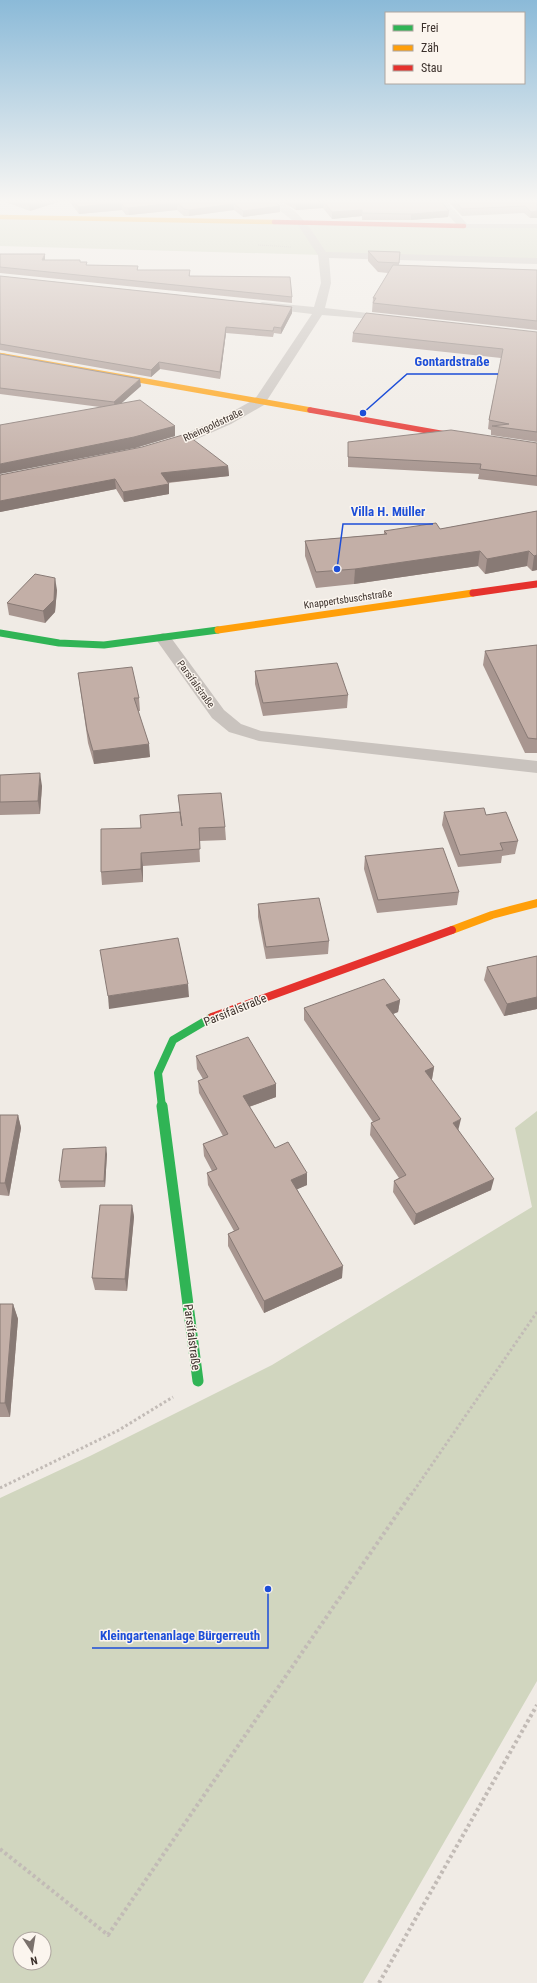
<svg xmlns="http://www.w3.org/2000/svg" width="537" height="1983" font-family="'Roboto Condensed',sans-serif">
	<rect width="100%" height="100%" fill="#f0ebe5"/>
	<g fill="#d1d6bf" fill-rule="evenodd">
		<path d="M0,217l537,9v35l-537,-15z"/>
		<path d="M537,1111v570l-174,302h-363v-485l90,-42 182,-91 260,-158 -17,-79zM20,1939h24v24h-24z"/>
	</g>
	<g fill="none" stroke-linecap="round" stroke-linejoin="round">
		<path stroke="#c2bbb6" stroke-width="1" stroke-dasharray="1 1" stroke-linecap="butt" d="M258,245l33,2"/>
		<g stroke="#c2bbb6" stroke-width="3" stroke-dasharray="2.5 2.5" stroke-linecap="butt">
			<path d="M0,1488l119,-58 54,-33"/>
			<path d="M411,1495l126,-183"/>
		</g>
		<g stroke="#c2bbb6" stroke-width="4" stroke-dasharray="3 3" stroke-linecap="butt">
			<path d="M0,1849l108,86 303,-441"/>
			<path d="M379,1983l158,-278"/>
		</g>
		<path fill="#c9c3be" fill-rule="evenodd" d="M537,224v4h-73l-3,-2 3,-2z"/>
		<g fill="#c9c3be" fill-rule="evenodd">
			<path d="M267,200c28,0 45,31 59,52l211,6v6l-208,-6 2,25 -6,25 68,8 6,3 -2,2 -75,-6 -58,90 -33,19 -41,18 -28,8 -5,-1 -2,-3 2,-3 23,-7 41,-18 34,-19 57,-85 -50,-6 -6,-3 6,-3 52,5 7,-24 -3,-28 -20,-30z"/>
			<path d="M434,200h11l24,26 -1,2h-8z"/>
			<path d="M163,633l6,2 55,75 17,14 20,7 276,30v12l-278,-32 -30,-9 -17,-14 -57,-80 2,-3z"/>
		</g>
		<path stroke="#30b455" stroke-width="7" d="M0,633l59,10 45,2 114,-15"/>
		<path stroke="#30b455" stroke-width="8" d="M162,1107l-4,-34 15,-33 39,-23"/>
		<path stroke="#30b455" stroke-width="11" d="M162,1106l36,275"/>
		<g stroke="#ff9f0a" stroke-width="4.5">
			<path d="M0,217l274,5"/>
			<path d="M0,355l9,2"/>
		</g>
		<path stroke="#ff9f0a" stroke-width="5.5" d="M3,356l307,54"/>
		<path stroke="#ff9f0a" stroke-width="7" d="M218,630l255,-37"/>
		<path stroke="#ff9f0a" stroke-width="8" d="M452,930l40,-15 45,-12"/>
		<path stroke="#e5322d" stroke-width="4.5" d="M274,222l190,4"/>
		<path stroke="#e5322d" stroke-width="5.5" d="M310,410l152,27"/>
		<path stroke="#e5322d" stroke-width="7" d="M473,593l64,-9"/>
		<path stroke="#e5322d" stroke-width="8" d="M212,1017l240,-87"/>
	</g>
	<g fill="#a89690">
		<path d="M0,200h64l-34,11z"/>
		<path d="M68,200h205l7,12 -37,5 -9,-7 -45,6h-5l-7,-6 -48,5h-3l-4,-5 -43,4z"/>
		<path d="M278,200h162l9,11 -1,6 -37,3h-49v-4l-30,3 -9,-11 -27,2z"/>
		<path d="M447,200h90v18h-7l-6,-5 -62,3z"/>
		<path d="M368,251l32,1 -1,13 138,5v60l-165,-18 1,-14 15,-25 -10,-1 -10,-11z"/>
		<path d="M0,254l45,6 35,2 7,3 51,1v4h52v6l102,21v6l-292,-30z"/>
		<path d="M0,276l292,31v6l-11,21 -7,-1 -1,4 -47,-4 -6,46 -60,-10 -9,8 -151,-27z"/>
		<path d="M537,332v110l-46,-7v-5l-3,-1 1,-9 12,-62 -149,-16 1,-9z"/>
		<path d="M0,354l141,32 -20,17 54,33 -40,12 -35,-41 -100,-13z"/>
		<path d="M348,442l189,1v43l-59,-7 1,-5 -131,-7z"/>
		<path d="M228,466l1,10 -61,7 1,1v10l-45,8 -8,-13 -116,23v-37z"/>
		<path d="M537,511v59l-5,1 -5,-5 -42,8 -7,-8 -124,18 -38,4 -11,-32v-15l79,-7v-3l56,-2z"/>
		<path d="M57,590l-2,22 -10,11 -36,-8 -2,-12z"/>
		<path d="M537,645v108h-12l-42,-88 2,-14z"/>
		<path d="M255,671l93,24 -1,13 -84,8 -8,-32z"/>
		<path d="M78,673l61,25 1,13h-2l12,46 -56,7 -6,-21z"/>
		<path d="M0,775l42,11 -2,28 -40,1z"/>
		<path d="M178,795l47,32 1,13 -27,1 1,21 -57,4v16l-41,3 -1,-13 40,-44 39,-16z"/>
		<path d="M444,812l42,3 32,26 -3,13 -13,2 -1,7 -43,4 -16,-42z"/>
		<path d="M365,856l94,36 -2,13 -80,8 -13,-44z"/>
		<path d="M258,904l71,37 -1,13 -62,5 -8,-42z"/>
		<path d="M537,956v53l-33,7 -20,-36 3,-13z"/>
		<path d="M400,1000l-2,12 -5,2 41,53 -2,12h-1l60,111 -77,35 -21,-33 1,-11 5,-3 -29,-43 1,-12 2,-1 -69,-102v-12z"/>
		<path d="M196,1056l80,28v13l-27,10 26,41 32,37 -10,4 45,89 -78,35 -36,-67v-12l6,-3 -26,-46 -1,-12 5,-2 -8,-15 -1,-12 20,-8 -24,-43 -1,-12 5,-2 -6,-10z"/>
		<path d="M0,1115h18l3,13 -12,68 -9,-1z"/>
		<path d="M107,1154l-2,33 -44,1 -2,-7z"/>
		<path d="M132,1205l2,12 -7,74 -32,-1 -3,-12z"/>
		<path d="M0,1304h13l5,15 -8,98h-10z"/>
	</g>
	<g fill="#887a75">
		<path d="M42,200h22l-34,11 -1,-7z"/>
		<path d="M323,201v7l-27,2v-6z"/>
		<path d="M121,203l1,7 -43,4 -1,-7z"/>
		<path d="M177,203v7l-48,5 -1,-7z"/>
		<path d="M234,204v6l-45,6v-6z"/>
		<path d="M280,206v6l-37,5v-6z"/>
		<path d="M362,210v6l-30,3v-7z"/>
		<path d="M449,211l-1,6 -37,3v-6z"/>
		<path d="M537,211v7h-7l1,-6z"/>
		<path d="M45,254v6h-3z"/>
		<path d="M292,307v6l-11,21v-6z"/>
		<path d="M226,327v6l-6,46v-7z"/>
		<path d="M159,362l1,7 -9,8v-7z"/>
		<path d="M140,379l1,7 -26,23 -1,-7z"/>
		<path d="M175,426v10l-40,12 -135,26v-10z"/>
		<path d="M228,466l1,10 -67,7 -1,-10z"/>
		<path d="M115,479l1,10 -116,23v-11z"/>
		<path d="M169,484v10l-45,8 -1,-10z"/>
		<path d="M480,551l-2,15 -124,18 1,-15z"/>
		<path d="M529,551l-2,15 -42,8 2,-15z"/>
		<path d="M537,555v15l-5,1 2,-15z"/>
		<path d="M55,578l2,12 -2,22 -10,11 -2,-12z"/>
		<path d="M149,744l1,13 -56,7 -1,-13z"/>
		<path d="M40,773l2,13 -2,28 -2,-13z"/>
		<path d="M141,853l2,13v16l-2,-13z"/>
		<path d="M188,984l1,13 -80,12 -1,-13z"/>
		<path d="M537,997v12l-33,7 3,-12z"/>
		<path d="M400,1000l-2,12 -13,5 1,-12z"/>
		<path d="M434,1067l-2,12 -9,4 2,-12z"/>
		<path d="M276,1084v13l-33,12v-13z"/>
		<path d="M18,1115l3,13 -12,68 -4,-13z"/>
		<path d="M461,1119l-3,12 -5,-8z"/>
		<path d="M106,1147l1,7 -2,33 -1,-6z"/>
		<path d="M307,1173v12l-16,7v-12z"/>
		<path d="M494,1179l-3,11 -77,35 2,-11z"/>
		<path d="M132,1205l2,12 -7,74 -2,-12z"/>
		<path d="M343,1266l-1,12 -78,35v-12z"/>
		<path d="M13,1304l5,15 -8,98 -5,-14z"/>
	</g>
	<g fill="#c3afa7" stroke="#887a75">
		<path d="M18,200h24l-13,4z"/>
		<path d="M73,200h200l7,6 -37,5 -9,-7 -45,6 -5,-1 -7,-6 -49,5h-3l-4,-5 -43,4z"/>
		<path d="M290,200h150l9,11 -38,3 -49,-1v-3l-30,2 -9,-11 -27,3z"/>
		<path d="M454,200h83v11l-6,1 -6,-6 -63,3z"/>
		<path d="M368,251l32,1 -1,11 -21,-1z"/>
		<path d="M0,254h45l-3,6h38v2h7l-1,3 52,1 -1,4h53l-1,6 101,1 2,20 -292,-30z"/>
		<path d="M393,265l144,5v51l-164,-18 3,-5h-3z"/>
		<path d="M0,276l292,31 -11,21 -7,-1 -1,4 -47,-4 -6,45 -61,-10 -8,8 -151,-26z"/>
		<path d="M366,313l171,19v100l-45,-6 17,-2 -20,-4 14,-71 -150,-16z"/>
		<path d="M0,354l140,25 -26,23 -114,-14z"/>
		<path d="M140,400l35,26 -41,11 -134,27v-39z"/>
		<path d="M451,430l86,13v33l-57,-7 1,-5 -133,-7v-15z"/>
		<path d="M186,434l42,32 -67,7 8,11 -46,8 -8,-13 -115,22v-26l142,-28z"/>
		<path d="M537,511v44l-3,1 -5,-5 -42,8 -7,-8 -125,18 -39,3 -11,-31 82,-7 -3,-3 52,-8 4,6z"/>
		<path d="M35,574l20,4 -1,22 -11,11 -36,-8z"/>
		<path d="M537,645v94l-9,-1 -43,-87z"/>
		<path d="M337,663l11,32 -85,8 -8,-32z"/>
		<path d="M132,667l7,31h-5l15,46 -56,7 -6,-21 -9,-57z"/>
		<path d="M40,773l-2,28 -38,1v-27z"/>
		<path d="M221,793l4,34 -26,1 1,21 -59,4v16l-40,3v-43l40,-1 -1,-13 40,-3 2,14 -4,-31z"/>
		<path d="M484,808l2,7 20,-3 12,29 -18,2 3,7 -43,5 -16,-43z"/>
		<path d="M443,848l16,44 -81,8 -13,-44z"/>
		<path d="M319,898l10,43 -63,6 -8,-43z"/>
		<path d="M178,938l10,46 -80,12 -8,-46z"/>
		<path d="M537,956v41l-30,7 -20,-37z"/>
		<path d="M384,979l16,21 -14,5 48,62 -9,4 36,48 -8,4 41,56 -78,35 -22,-33 12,-6 -35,-52 9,-4 -76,-111z"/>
		<path d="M248,1037l28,47 -33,12 32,52 13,-6 19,31 -16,7 52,86 -79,35 -36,-67 11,-5 -32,-56 10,-4 -14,-25 25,-10 -30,-53 10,-4 -12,-21z"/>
		<path d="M0,1115h18l-13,68h-5z"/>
		<path d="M106,1147l-2,34h-45l4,-32z"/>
		<path d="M100,1205h32l-7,74 -33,-1z"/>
		<path d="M0,1304h13l-8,99h-5z"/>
	</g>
	<linearGradient id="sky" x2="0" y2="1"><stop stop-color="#8bbad8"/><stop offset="0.42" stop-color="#f8f6f3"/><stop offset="1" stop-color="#f8f6f3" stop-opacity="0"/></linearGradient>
	<rect width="537" height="478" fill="url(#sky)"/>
	<g text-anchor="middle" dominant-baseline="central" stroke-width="3" stroke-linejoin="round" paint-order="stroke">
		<g font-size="10" fill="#3b302b" stroke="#fbf5ee">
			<text transform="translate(213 425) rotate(-25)">Rheingoldstraße</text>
			<text transform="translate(348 599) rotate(-8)">Knappertsbuschstraße</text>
			<text transform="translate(196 684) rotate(54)">Parsifalstraße</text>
		</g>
		<g font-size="12" fill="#3b302b" stroke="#fbf5ee">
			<text transform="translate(235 1010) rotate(-22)">Parsifalstraße</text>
			<text transform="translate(192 1337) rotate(83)">Parsifalstraße</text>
		</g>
	</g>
	<path fill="none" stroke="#1d4ed8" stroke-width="1.5" d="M363 413L407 374H498M337 569L343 524H433M268 1589L268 1648H92"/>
	<g fill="#1d4ed8" stroke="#fbf5ee" stroke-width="1.5">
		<circle cx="363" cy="413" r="4"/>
		<circle cx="337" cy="569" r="4"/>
		<circle cx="268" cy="1589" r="4"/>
	</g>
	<g font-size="13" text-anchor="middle" font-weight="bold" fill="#1d4ed8" stroke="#fbf5ee" stroke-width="3" stroke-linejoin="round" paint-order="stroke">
		<text x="452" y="366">Gontardstraße</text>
		<text x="388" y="516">Villa H. Müller</text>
		<text x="180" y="1640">Kleingartenanlage Bürgerreuth</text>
	</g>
	<rect x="385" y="12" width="140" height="72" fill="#fbf5ee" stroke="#aea6a0"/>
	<rect x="393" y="25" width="20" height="6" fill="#30b455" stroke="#aea6a0"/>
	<text x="421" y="32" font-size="12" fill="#3b302b">Frei</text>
	<rect x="393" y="45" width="20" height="6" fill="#ff9f0a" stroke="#aea6a0"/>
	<text x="421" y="52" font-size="12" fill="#3b302b">Zäh</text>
	<rect x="393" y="65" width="20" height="6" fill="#e5322d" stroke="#aea6a0"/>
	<text x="421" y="72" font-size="12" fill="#3b302b">Stau</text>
	<g transform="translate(32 1951) rotate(168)"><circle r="19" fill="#fbf5ee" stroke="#aea6a0"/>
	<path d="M0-3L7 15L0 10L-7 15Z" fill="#7a716c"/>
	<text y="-6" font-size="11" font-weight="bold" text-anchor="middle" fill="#3b302b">N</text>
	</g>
</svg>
